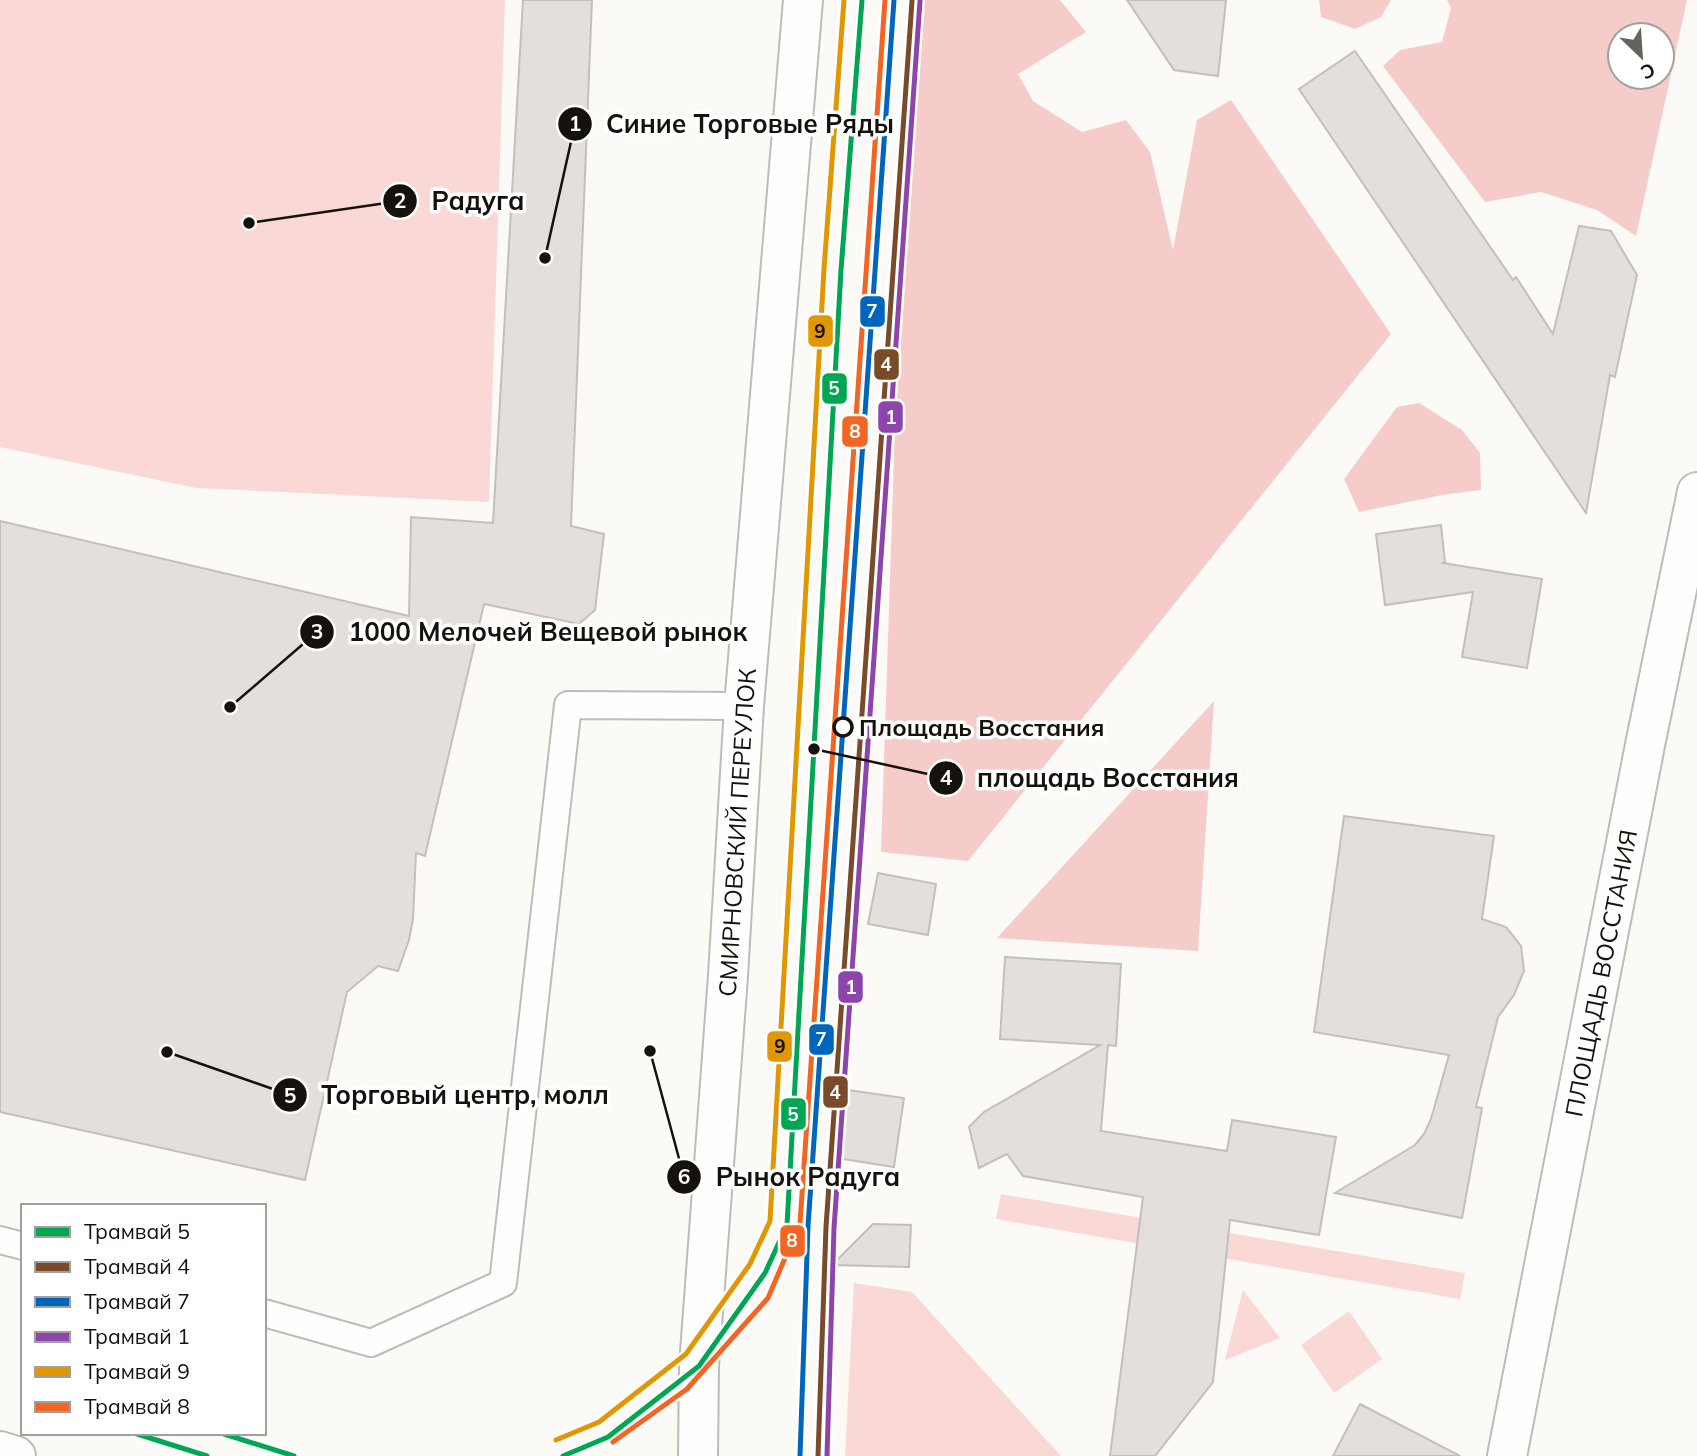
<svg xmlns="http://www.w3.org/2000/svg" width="1697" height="1456" font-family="Mulish,sans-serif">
	<rect width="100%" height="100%" fill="#fcfaf7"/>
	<g fill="#fad8d6">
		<path d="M0,0h505l-16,502 -293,-14 -196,-41z"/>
		<path d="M1001,1194l464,79 -5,26 -464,-80z"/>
		<path d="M854,1283l58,9 149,164h-216z"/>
		<path d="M1243,1290l37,48 -55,22z"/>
		<path d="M1349,1311l33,48 -48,34 -33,-48z"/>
	</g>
	<g fill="#f5ccca" fill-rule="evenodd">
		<path d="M909,0h151l26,32 -68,42 15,27 49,31 44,-12 24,32 23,98 24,-130 34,-20 160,234 -423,527 -87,-9z"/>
		<path d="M1319,0h72l-10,17 -26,12 -34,-12z"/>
		<path d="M1447,0h240l-51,236 -39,-26 -56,-18 -56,10 -102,-136 17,-16 42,-8 9,-34zM1662,35v42h-42v-42z"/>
		<path d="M1419,403l43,27 18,23 1,37 -39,5 -83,17 -15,-33 53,-72z"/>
		<path d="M1214,701l-16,250 -201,-13z"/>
	</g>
	<g fill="#e4dfdc" stroke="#c3bfbd" stroke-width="2">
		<path d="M523,0h69l-21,526 33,8 -9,76 -16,14 -95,-20 -59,252 -9,-3 -3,66 -4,21 -11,31 -20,-5 -31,26 -42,188 -305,-68v-591l409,95 2,-99 82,6z"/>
		<path d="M1127,0h99l-8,76 -44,-6z"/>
		<path d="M1355,51l158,229 3,-3 37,57 26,-108 32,5 26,44 -22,102 -5,-2 -24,138 -287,-424z"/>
		<path d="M1441,525l4,37 -2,1 99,16 -15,89 -65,-11 11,-65 -88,13 -9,-71z"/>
		<path d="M1344,816l150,20 -12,83 24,8 15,19 3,25 -10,24 -16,22 -22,90 6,1 -20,110 -127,-25 80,-48 9,-11 7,-15 18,-64 -135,-23z"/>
		<path d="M878,873l58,11 -8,51 -60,-11z"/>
		<path d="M1005,957l116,7 -5,82 -8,-1 -7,86 126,20 5,-31 104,17 -17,98 -89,-15 -17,162 -58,74h-45l33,-259 -120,-21 -16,-22 -28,14 -10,-41 15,-15 116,-67 -100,-6z"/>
		<path d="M841,1089l63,9 -10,69 -64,-10z"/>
		<path d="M873,1224l38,1 -2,42 -77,-2z"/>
		<path d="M1360,1404l100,52h-127z"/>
	</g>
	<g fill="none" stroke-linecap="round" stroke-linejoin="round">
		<g stroke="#bfbcb8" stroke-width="30">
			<g id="service">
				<path d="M0,1240l23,6"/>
				<path d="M264,1313l107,30 132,-60 65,-578 176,1"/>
			</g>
		</g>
		<g stroke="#bfbcb8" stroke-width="42">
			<path id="tertiary" d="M0,1451l16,5"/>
		</g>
		<g stroke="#bfbcb8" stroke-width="42">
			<g id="secondary">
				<path id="s1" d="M698,1456l1,-90 29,-390 16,-270 59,-706"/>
				<path id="s2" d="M1507,1456l138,-711 52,-253"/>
			</g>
		</g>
		<use href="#service" stroke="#fffefe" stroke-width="26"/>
		<use href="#tertiary" stroke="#fffefe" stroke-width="38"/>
		<use href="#secondary" stroke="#fffefe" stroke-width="38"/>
		<g stroke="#fff" stroke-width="10">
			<g id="tram-1">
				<path d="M134,1433l73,23"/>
				<path d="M221,1433l73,23"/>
				<path d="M563,1456l45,-19 91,-71 66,-93 22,-48 54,-955 21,-270"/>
			</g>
		</g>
		<g stroke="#fff" stroke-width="10">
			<path id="tram-2" d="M818,1456l8,-229 86,-1226"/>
		</g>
		<g stroke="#fff" stroke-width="10">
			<path id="tram-3" d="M800,1456l8,-230 86,-1226"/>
		</g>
		<g stroke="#fff" stroke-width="10">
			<path id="tram-4" d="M827,1456l7,-228 86,-1227"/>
		</g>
		<g stroke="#fff" stroke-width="10">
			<path id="tram-5" d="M556,1440l43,-18 87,-68 64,-90 20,-43 54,-952 20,-269"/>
		</g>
		<g stroke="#fff" stroke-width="10">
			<path id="tram-6" d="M613,1442l74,-53 81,-91 32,-75 85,-1223"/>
		</g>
		<use href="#tram-1" stroke="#00a651" stroke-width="5"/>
		<use href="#tram-2" stroke="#7a4b2a" stroke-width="5"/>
		<use href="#tram-3" stroke="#0065bd" stroke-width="5"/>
		<use href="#tram-4" stroke="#8e44ad" stroke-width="5"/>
		<use href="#tram-5" stroke="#e09701" stroke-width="5"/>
		<use href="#tram-6" stroke="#f26522" stroke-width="5"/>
	</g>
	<circle fill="#fff" stroke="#15110c" stroke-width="3.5" cx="843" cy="727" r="9"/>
	<g text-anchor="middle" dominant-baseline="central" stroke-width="7" stroke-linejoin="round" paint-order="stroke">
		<g font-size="24" font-weight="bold" fill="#15110c" stroke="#fff" text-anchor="start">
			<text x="859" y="727">Площадь Восстания</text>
		</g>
		<g font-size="24" fill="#15110c" stroke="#fff">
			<text stroke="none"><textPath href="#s1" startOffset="625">СМИРНОВСКИЙ ПЕРЕУЛОК</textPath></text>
			<text stroke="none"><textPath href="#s2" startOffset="492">ПЛОЩАДЬ ВОССТАНИЯ</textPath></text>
		</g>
	</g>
	<path fill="none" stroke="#15110c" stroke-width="2.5" d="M545 258L575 124M249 223L400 201M230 707L317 632M814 749L946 778M167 1052L290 1095M650 1051L684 1177"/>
	<g fill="#15110c" stroke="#fff" stroke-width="2.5">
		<circle cx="545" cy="258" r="7"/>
		<circle cx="249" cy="223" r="7"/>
		<circle cx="230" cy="707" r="7"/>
		<circle cx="814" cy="749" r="7"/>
		<circle cx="167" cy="1052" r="7"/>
		<circle cx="650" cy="1051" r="7"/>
		<circle cx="575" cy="124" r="18"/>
		<circle cx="400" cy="201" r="18"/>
		<circle cx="317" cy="632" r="18"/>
		<circle cx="946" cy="778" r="18"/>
		<circle cx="290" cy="1095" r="18"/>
		<circle cx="684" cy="1177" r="18"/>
	</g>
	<g font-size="21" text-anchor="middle" font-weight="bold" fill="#fff">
		<text x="575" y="131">1</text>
		<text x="400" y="208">2</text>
		<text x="317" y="639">3</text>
		<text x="946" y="785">4</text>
		<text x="290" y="1103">5</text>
		<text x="684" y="1184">6</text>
	</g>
	<g font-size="26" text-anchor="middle" font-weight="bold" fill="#15110c" stroke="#fff" stroke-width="7" stroke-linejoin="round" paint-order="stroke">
		<text x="750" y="133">Синие Торговые Ряды</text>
		<text x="478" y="210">Радуга</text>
		<text x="548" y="641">1000 Мелочей Вещевой рынок</text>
		<text x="1108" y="787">площадь Восстания</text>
		<text x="465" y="1104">Торговый центр, молл</text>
		<text x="808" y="1186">Рынок Радуга</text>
	</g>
	<g stroke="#fff" stroke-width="2.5">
		<rect x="859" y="295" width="27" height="33" rx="7" fill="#0065bd"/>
		<rect x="807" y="314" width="27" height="34" rx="7" fill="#e09701"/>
		<rect x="873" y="348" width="27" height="33" rx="7" fill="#7a4b2a"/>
		<rect x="821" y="372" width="27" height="33" rx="7" fill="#00a651"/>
		<rect x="877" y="400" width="27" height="34" rx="7" fill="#8e44ad"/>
		<rect x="841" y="415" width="28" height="33" rx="7" fill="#f26522"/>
		<rect x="837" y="970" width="27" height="34" rx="7" fill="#8e44ad"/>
		<rect x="808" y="1023" width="27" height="33" rx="7" fill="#0065bd"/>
		<rect x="766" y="1030" width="27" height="33" rx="7" fill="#e09701"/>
		<rect x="822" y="1075" width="27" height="34" rx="7" fill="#7a4b2a"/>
		<rect x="780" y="1097" width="27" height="34" rx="7" fill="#00a651"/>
		<rect x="779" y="1224" width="27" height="34" rx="7" fill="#f26522"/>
	</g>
	<g font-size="19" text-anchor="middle" font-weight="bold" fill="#fff">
		<text x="872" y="318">7</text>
		<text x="886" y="371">4</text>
		<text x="834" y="395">5</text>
		<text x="891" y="424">1</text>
		<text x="855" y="438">8</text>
		<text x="851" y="994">1</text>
		<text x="821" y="1046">7</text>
		<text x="835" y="1099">4</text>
		<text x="793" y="1121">5</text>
		<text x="792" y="1247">8</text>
	</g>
	<g font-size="19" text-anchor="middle" font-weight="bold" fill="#111">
		<text x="820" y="338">9</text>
		<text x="780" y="1053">9</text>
	</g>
	<rect x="21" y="1204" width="245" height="231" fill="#ffffff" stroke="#a1a09e" stroke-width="2"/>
	<rect x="35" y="1227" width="35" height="10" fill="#00a651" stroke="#a1a09e" stroke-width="2"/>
	<text x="84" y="1239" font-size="21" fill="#15110c">Трамвай 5</text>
	<rect x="35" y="1262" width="35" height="10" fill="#7a4b2a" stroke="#a1a09e" stroke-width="2"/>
	<text x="84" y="1274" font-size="21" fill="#15110c">Трамвай 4</text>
	<rect x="35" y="1297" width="35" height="10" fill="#0065bd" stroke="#a1a09e" stroke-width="2"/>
	<text x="84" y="1309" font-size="21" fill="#15110c">Трамвай 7</text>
	<rect x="35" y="1332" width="35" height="10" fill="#8e44ad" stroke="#a1a09e" stroke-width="2"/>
	<text x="84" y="1344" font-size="21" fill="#15110c">Трамвай 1</text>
	<rect x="35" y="1367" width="35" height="10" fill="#e09701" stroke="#a1a09e" stroke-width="2"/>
	<text x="84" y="1379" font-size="21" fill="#15110c">Трамвай 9</text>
	<rect x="35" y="1402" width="35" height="10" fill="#f26522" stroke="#a1a09e" stroke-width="2"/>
	<text x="84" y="1414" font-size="21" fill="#15110c">Трамвай 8</text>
	<g transform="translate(1641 56) rotate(155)"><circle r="33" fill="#ffffff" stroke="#a1a09e" stroke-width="2"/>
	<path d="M0-5L12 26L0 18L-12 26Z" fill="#66635e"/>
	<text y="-10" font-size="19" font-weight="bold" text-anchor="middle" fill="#15110c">С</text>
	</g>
</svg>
